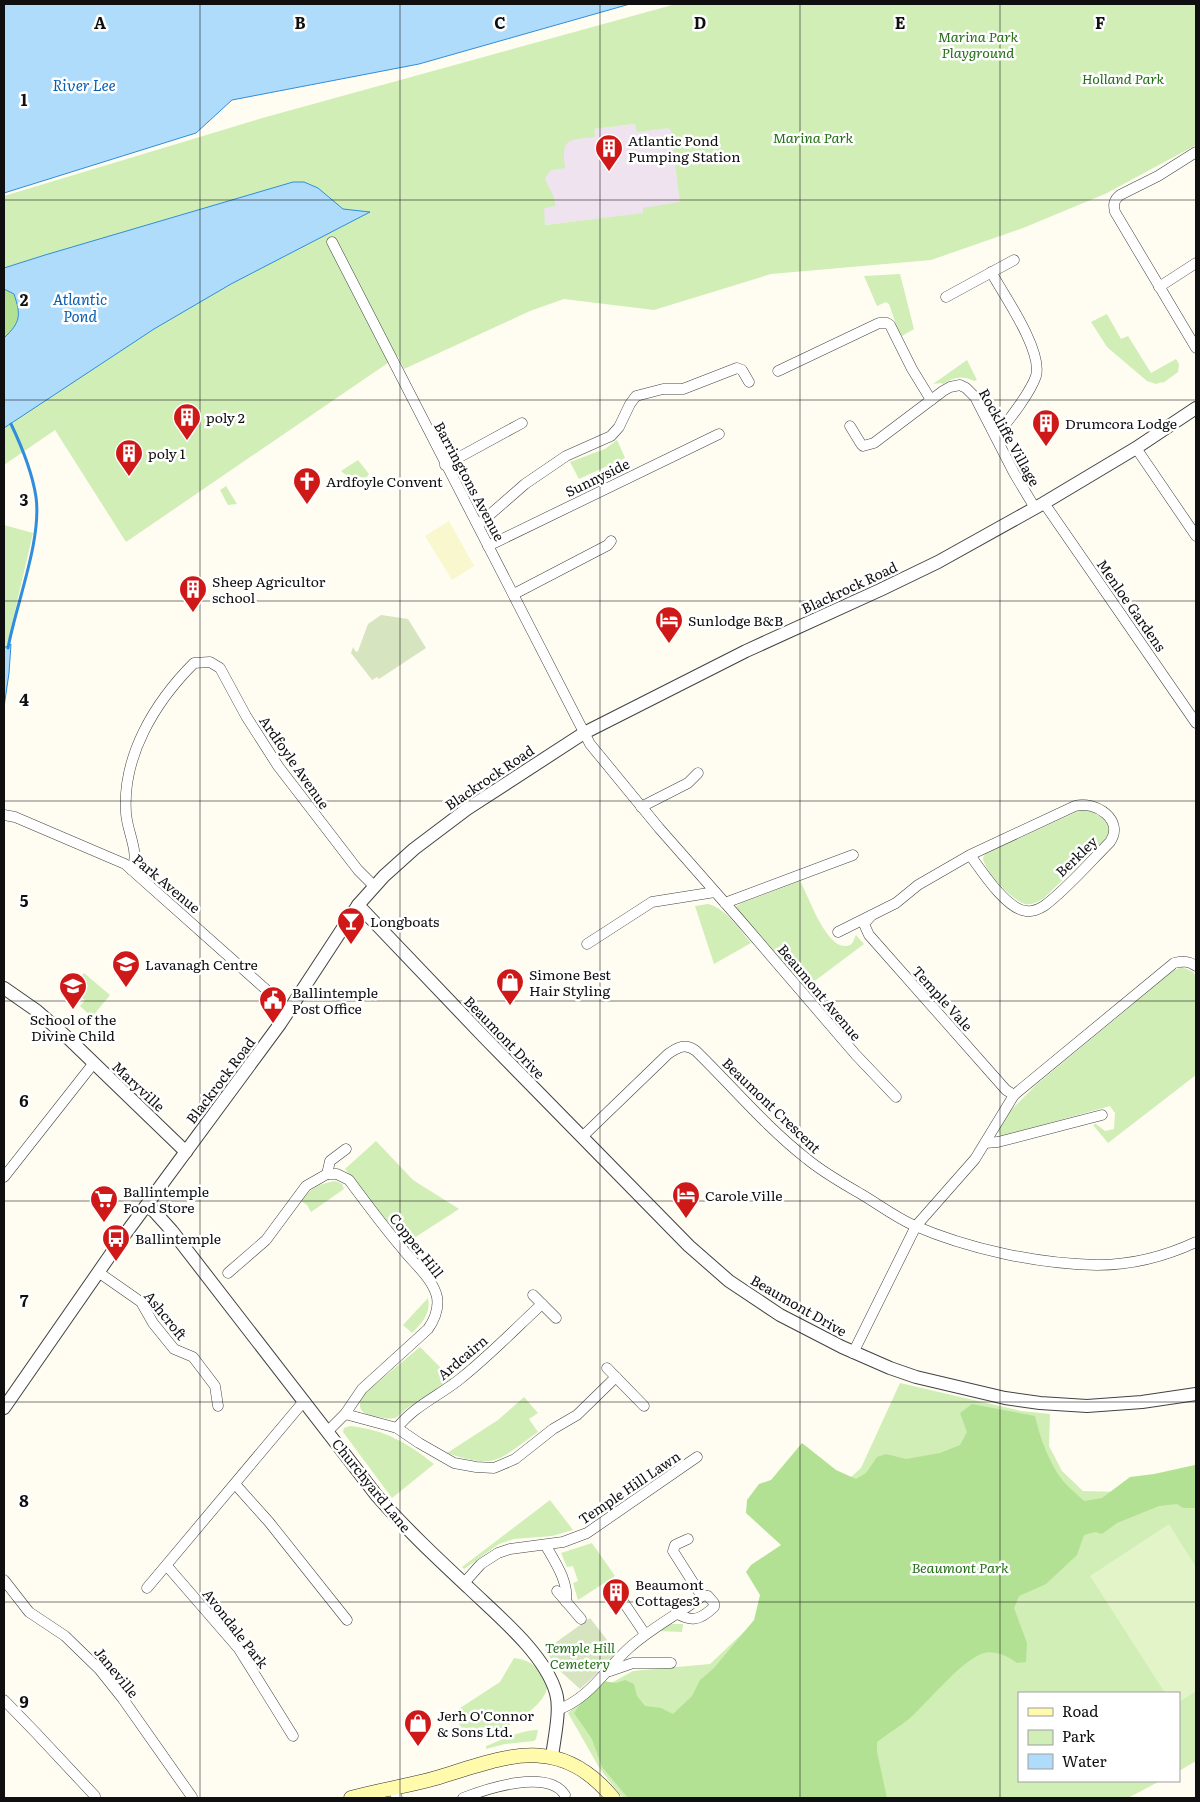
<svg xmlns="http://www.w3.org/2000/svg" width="1200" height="1802" font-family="Literata,serif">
	<rect width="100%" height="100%" fill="#fffdf1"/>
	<path fill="#eee3ee" d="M677,119l11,89 -143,17 -10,-89z"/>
	<path fill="#f9f7ce" d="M449,521l25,45 -22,14 -27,-44z"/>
	<g fill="#d0eeb6" fill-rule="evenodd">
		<path d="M676,4h520v141l-91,49 -82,34 -92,32 -160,14 -117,36 -90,-11 -34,12 -126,58 -6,-13 -272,186 -71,-112 -51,35v-269l262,-79zM635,124l2,8 32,-4 2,3c3,24 6,47 9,71l-37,6v5l-98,12 -1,-17 11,-2c1,-11 -7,-17 -10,-28l6,-8 14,-2c-4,-31 3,-28 30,-31l-1,-8z"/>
		<path d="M900,274l14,55 -12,7 -5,-9 -8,-23 -3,-2 -9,4 -13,-30z"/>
		<path d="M1107,314l14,25 7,-3 23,37 25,-14 3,5 -1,8 -15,11 -1,-1 -6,2 -9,-3 -40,-34 -16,-25z"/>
		<path d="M967,360l10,20 -3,1c-12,-6 -20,-4 -31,3l-2,-1 -8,1z"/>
		<path d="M617,440l8,18 -46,21 -9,-17 35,-13z"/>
		<path d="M358,460l11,14 -3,4 -20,-3 -5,-4z"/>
		<path d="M226,486l11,18 -9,1 -8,-15z"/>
		<path d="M4,525l29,8 -29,125z"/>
		<path d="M1083,809c10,2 24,10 27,20l-2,6 -5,6 -59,57c-6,4 -12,7 -19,6 -12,-3 -41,-33 -42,-46l2,-4z"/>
		<path d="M800,881c9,17 20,49 35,61 4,4 11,5 15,3 4,-2 4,-7 6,-10l8,9 -60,45 -69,-82 7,-4z"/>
		<path d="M708,904c19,5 31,25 43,39l-37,21 -19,-58z"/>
		<path d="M1182,967l11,5 3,4v99l-88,68 -15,-18 3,-1 9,7 9,-2 1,-16 -5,-7 -103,29 -6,1 -3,-5 12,-20 26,-26 138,-115z"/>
		<path d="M84,973l26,22 -18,22 -12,-11 5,-6 -14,-12z"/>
		<path d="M376,1141l37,39 46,29 -45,29 -9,-13 -8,5 -4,-1 -48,-60z"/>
		<path d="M336,1181l6,3 2,5 -33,23 -4,-7 -6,-4c9,-13 19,-18 35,-20z"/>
		<path d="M428,1298c3,15 -6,25 -16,35l-9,-8z"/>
		<path d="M420,1347l32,32c-15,10 -31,20 -46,30 -3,2 -6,6 -9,8 -5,3 -13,1 -19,0 -16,-2 -24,-9 -13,-24z"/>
		<path d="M900,1383l121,28 29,3 -1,32 13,25 21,20 40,1 73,-21v290l-17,10v-78h-160v88h141l-32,17h-505l-23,-29 -32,-56 14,-14 51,-28 77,-7 58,-55 21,-76 72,-65z"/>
		<path d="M524,1397l14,16 -9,6 9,13c-40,28 -41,38 -91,21l51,-33z"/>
		<path d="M350,1426c36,4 57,17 84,38l-42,34 -49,-66 1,-4z"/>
		<path d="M550,1500l23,30 -21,6 -38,3 -15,5 -35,25 -2,-2z"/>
		<path d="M592,1543l23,33 -37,24 -5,-17 5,-2 -5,-15 -6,1 -6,-14z"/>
		<path d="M666,1624h17l-1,8 -25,-1z"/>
		<path d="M514,1658c20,3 23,9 33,27 2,21 -52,52 -71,51 -11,0 -20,-15 -22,-24l46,-30z"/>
		<path d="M538,1730l-2,9 -2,2 -29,3 -19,5v-3c16,-6 35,-16 52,-16z"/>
	</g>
	<g fill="#b2e194">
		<path d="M4,289l10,5c7,21 7,28 -10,44z"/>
		<path d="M972,1404l63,12c5,22 14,47 28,65 6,7 14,13 21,20l18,-3 28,-21 24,-3 41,-9 1,2v41h-13l-6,-4 -18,2 -42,17 -15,11 -7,-2 -11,3 -7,20 -15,14 -16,15 -27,12 -5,12 13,35 -1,19 -9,1c-9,-7 -24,-14 -36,-9 -24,11 -52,47 -72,65 -10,8 -22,15 -32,23v10l10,46h-259l-26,-31 -10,-28 -18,-26 8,-11 21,-21 13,2 9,-3 9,4 3,12 8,10 16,2 12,6 19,-18 8,-16 14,-12 40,-48 6,-25 -14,-23 5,-7 30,-20 -35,-32 1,-13 12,-16 12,-4 31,-37 34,27 20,9 10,-6 11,-16 9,-3 20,5 34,-6 20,-8 7,-13 -7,-19z"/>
	</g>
	<g fill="#d6e5bf">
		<path d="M381,615l27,4 18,29 -47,31 -2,-2 -5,3 -21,-27 2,-6 3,5 2,-1 10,-27z"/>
		<path d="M590,1618l28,36 -38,35 -20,-18 -15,-21z"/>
	</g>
	<path fill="#e3f4c9" d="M1169,1524l27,43v124l-17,11v-9h-14l-75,-117z"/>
	<g fill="#b0dcfc" stroke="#2f8ddb">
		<path d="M4,4h626l-211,60 -187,36 -36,33 -192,60z"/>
		<path d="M293,182h11l14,6 25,21 27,3 -139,72 -77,45 -150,99v-90c17,-16 17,-23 10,-44l-10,-5v-21l41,-13z"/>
		<path d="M11,644l-2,29 -5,34v-59z"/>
	</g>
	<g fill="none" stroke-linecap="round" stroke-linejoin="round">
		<path stroke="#2f8ddb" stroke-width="3" d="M8,648c8,-44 34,-108 28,-151 -4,-26 -14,-50 -25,-73"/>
		<g stroke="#424242" stroke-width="11">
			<g id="minor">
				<path d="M1196,152l-38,24 -38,19c-6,5 -7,9 -5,17l81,136"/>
				<path d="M332,242l258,502 69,84 81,92 116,135 40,42"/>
				<path d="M991,272c13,23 52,79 45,104 -6,18 -28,45 -40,60"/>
				<path d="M1159,287l37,-24"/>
				<path d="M946,297l68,-37"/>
				<path d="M778,371l101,-48h8l3,2 22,44 19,31"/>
				<path d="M850,426l11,18 2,2 11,-3 69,-52 7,-4 10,-2 6,3 9,9 39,76 21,35"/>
				<path d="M1136,448l60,88"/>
				<path d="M445,465l77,-42"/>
				<path d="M1044,503l152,220"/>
				<path d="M478,525l47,-41 41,-28 45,-20 8,-9 11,-23 6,-8 27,-7h20l54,-21 5,2 7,12"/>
				<path d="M488,546l231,-112"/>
				<path d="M514,594l94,-49 3,-4"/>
				<path d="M641,807l47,-24 10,-10"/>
				<path d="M4,815l11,2 110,47 164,146"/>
				<path d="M132,870c8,-18 -5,-38 -6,-57 -4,-57 29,-111 68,-150l16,-1 10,6 26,48 32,50 80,104 16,16"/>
				<path d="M725,903l128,-48"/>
				<path d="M838,932l58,-29 22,-18 52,-30 105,-49c20,-6 50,14 35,36 -20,20 -44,48 -66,64 -5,3 -12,6 -18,5 -20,-2 -45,-41 -56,-56"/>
				<path d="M587,944l65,-42 63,-10"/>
				<path d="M1014,1095l160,-132c9,-2 15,-2 22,3"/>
				<path d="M582,1137l86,-83c10,-7 17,-11 28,-3 37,36 70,76 111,108 17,14 35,24 54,35 17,10 34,23 52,31 55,24 125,39 184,40 34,0 69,-9 99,-23"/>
				<path d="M985,1143l13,-1 104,-27"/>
				<path d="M327,1174h10l12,6c17,23 34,46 52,67 11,15 32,31 36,50 2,12 -2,22 -9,32l-66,60 -17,25 -17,17"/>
				<path d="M4,1177l89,-113"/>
				<path d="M98,1272l43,30 12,21 21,26 19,8 22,29 3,20"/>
				<path d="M228,1273l38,-33 40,-54 21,-12 3,-13 16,-12"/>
				<path d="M533,1295l23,23"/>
				<path d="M853,1353l63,-127 59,-67 39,-64 -8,-5 -137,-155 -5,-11 7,-8"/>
				<path d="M607,1368l37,38"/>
				<path d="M345,1414l52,14 22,15 35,20 22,4 18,1 21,-9 38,-30 24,-14 39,-38"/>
				<path d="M397,1428c17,-22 42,-32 63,-49 29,-23 55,-50 82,-75"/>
				<path d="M235,1484l34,38 78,98"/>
				<path d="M546,1546c9,16 23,36 20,56"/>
				<path d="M167,1566l72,83 54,87"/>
				<path d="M4,1580l25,32 36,24 34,33 24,30 69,98"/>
				<path d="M464,1583l17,-19 17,-11 12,-4 53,-7 24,-9 110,-76"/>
				<path d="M147,1588l157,-187"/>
				<path d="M557,1591l24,28"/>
				<path d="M620,1597l25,37"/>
				<path d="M676,1613c17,10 25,6 38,-6v-4l-6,-7 -7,-1"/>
				<path d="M610,1671l23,-8h38"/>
				<path d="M4,1700l32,33 59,63"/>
				<path d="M557,1710c32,-11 48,-40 72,-62 22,-20 48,-33 72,-51v-2l-28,-44 2,-6 13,-6"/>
				<path d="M393,1789l4,9"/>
				<path d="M463,1798c23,-9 85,-30 102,-3"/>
			</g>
		</g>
		<g stroke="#424242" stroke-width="14">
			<g id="tertiary">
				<path d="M358,905l126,132 205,209 40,35 51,34 62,32 48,21 26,9 89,21 35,5 47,3 55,-4 54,-8"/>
				<path d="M4,988l33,23 32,28 117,113"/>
				<path d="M147,1206l7,5 18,20 205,265c29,33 60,62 92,92 28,27 76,66 87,105 5,17 -2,46 -4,64"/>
				<path d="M4,1408l116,-167 160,-217 78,-119 26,-29 30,-27 53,-40 117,-76 162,-82 134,-61 58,-28 106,-59 92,-55 60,-40"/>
			</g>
		</g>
		<g stroke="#313131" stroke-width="15">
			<path id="secondary" d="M351,1798c28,-8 57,-12 85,-20 69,-21 122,-46 177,20"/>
		</g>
		<use href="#minor" stroke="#fff" stroke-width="10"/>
		<use href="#tertiary" stroke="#fff" stroke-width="12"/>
		<use href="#secondary" stroke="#fffaac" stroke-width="14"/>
	</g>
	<path fill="none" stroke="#0f0f0f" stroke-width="1" stroke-opacity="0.55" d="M200,4v1794M400,4v1794M600,4v1794M800,4v1794M1000,4v1794M4,200h1192M4,400h1192M4,601h1192M4,801h1192M4,1001h1192M4,1201h1192M4,1402h1192M4,1602h1192"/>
	<defs>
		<g id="building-pin" transform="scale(1.4375)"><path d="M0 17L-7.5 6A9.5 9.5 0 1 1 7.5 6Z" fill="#cf1918" stroke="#fff"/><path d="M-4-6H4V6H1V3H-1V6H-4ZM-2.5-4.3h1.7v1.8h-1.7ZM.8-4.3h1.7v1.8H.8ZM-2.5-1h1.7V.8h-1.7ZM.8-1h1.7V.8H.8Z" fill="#fff"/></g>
		<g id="church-pin" transform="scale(1.4375)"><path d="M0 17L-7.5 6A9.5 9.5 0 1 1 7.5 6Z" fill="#cf1918" stroke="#fff"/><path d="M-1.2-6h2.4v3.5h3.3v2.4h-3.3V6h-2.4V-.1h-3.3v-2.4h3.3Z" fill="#fff"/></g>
		<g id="hotel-pin" transform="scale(1.4375)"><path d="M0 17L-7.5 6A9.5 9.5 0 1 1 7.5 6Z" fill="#cf1918" stroke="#fff"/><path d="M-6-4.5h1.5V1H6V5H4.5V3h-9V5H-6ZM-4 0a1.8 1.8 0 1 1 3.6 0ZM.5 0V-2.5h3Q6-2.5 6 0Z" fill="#fff"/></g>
		<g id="bar-pin" transform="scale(1.4375)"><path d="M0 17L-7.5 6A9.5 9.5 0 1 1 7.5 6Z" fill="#cf1918" stroke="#fff"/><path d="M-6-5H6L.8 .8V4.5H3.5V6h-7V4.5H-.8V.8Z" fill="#fff"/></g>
		<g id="school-pin" transform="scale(1.4375)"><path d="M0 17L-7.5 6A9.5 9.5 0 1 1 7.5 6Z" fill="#cf1918" stroke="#fff"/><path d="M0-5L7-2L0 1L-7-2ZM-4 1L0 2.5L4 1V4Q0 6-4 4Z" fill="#fff"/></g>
		<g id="shop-pin" transform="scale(1.4375)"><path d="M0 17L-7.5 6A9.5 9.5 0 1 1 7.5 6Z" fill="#cf1918" stroke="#fff"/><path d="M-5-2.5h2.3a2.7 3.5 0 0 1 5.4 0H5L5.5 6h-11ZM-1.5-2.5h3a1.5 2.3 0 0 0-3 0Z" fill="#fff"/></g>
		<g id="civic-pin" transform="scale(1.4375)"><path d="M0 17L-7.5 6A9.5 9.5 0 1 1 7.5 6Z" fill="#cf1918" stroke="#fff"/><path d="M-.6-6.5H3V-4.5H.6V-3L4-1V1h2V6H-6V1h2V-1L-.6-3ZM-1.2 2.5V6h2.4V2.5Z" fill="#fff"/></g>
		<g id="supermarket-pin" transform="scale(1.4375)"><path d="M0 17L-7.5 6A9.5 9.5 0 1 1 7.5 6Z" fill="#cf1918" stroke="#fff"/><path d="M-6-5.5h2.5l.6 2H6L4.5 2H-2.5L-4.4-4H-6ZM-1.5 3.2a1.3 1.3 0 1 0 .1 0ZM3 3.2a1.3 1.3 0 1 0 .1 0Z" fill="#fff"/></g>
		<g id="bus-pin" transform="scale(1.4375)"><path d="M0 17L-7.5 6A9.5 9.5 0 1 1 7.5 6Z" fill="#cf1918" stroke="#fff"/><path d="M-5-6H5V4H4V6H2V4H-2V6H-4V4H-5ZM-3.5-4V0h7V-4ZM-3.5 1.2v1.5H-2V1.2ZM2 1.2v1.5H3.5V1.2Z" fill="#fff"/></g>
	</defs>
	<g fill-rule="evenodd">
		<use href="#building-pin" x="609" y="148"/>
		<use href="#building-pin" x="187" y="417"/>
		<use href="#building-pin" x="1046" y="423"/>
		<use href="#building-pin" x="129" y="453"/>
		<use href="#church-pin" x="307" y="481"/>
		<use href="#building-pin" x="193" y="589"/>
		<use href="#hotel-pin" x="669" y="620"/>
		<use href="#bar-pin" x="351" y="921"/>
		<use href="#school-pin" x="126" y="964"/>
		<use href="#shop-pin" x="510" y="982"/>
		<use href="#school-pin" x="73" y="986"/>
		<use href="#civic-pin" x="273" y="1000"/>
		<use href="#hotel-pin" x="686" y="1195"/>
		<use href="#supermarket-pin" x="104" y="1199"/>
		<use href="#bus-pin" x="116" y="1238"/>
		<use href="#building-pin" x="616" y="1592"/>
		<use href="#shop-pin" x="418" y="1723"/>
	</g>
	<g text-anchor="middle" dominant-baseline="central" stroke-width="5" stroke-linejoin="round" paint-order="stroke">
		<g font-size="14" font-style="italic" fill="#256f18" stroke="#fff">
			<text x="978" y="36">Marina Park<tspan x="978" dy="16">Playground</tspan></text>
			<text x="1123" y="78">Holland Park</text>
			<text x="813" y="137">Marina Park</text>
			<text x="960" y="1567">Beaumont Park</text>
			<text x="580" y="1647">Temple Hill<tspan x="580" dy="16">Cemetery</tspan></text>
		</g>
		<g font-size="14" fill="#0f0f0f" stroke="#fff" text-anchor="start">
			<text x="628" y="140">Atlantic Pond<tspan x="628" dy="16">Pumping Station</tspan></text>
			<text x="206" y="417">poly 2</text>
			<text x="1065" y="423">Drumcora Lodge</text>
			<text x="148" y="453">poly 1</text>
			<text x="326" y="481">Ardfoyle Convent</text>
			<text x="212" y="581">Sheep Agricultor<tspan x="212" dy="16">school</tspan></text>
			<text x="688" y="620">Sunlodge B&amp;B</text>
			<text x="370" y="921">Longboats</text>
			<text x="145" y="964">Lavanagh Centre</text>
			<text x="529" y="974">Simone Best<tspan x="529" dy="16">Hair Styling</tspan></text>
			<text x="292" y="992">Ballintemple<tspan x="292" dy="16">Post Office</tspan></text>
			<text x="73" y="1019" text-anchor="middle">School of the<tspan x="73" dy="16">Divine Child</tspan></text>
			<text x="123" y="1191">Ballintemple<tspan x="123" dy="16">Food Store</tspan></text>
			<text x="705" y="1195">Carole Ville</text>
			<text x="135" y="1238">Ballintemple</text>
			<text x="635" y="1584">Beaumont<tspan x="635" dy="16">Cottages3</tspan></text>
			<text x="437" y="1715">Jerh O'Connor<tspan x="437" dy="16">&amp; Sons Ltd.</tspan></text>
		</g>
		<g font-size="14" fill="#0f0f0f" stroke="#fff">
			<text transform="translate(1010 437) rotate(61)">Rockliffe Village</text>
			<text transform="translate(597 477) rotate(-26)">Sunnyside</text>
			<text transform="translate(470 481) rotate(62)">Barringtons Avenue</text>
			<text transform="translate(849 587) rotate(-25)">Blackrock Road</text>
			<text transform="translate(1132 605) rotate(55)">Menloe Gardens</text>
			<text transform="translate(295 762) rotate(55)">Ardfoyle Avenue</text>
			<text transform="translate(489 777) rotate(-34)">Blackrock Road</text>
			<text transform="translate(1076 856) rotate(-44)">Berkley</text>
			<text transform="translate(167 883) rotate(40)">Park Avenue</text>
			<text transform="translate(820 992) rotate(50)">Beaumont Avenue</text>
			<text transform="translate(943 998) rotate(48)">Temple Vale</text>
			<text transform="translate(505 1037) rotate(46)">Beaumont Drive</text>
			<text transform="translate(220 1080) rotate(-53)">Blackrock Road</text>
			<text transform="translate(139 1086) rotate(43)">Maryville</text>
			<text transform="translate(772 1105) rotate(44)">Beaumont Crescent</text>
			<text transform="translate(417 1245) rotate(52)">Copper Hill</text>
			<text transform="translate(799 1305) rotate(30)">Beaumont Drive</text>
			<text transform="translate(166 1315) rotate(51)">Ashcroft</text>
			<text transform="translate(462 1357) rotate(-40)">Ardcairn</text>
			<text transform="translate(372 1485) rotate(51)">Churchyard Lane</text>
			<text transform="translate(629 1487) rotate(-34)">Temple Hill Lawn</text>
			<text transform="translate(236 1628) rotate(52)">Avondale Park</text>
			<text transform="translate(117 1672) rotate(51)">Janeville</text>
		</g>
		<g font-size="15" font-style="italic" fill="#0a5eaf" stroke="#fff">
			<text x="84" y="84">River Lee</text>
			<text x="80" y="298">Atlantic<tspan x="80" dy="17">Pond</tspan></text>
		</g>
	</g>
	<g font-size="16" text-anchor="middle" font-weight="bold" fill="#0f0f0f" stroke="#fff" stroke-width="5" stroke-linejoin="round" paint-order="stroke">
		<text x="100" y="29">A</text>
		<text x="300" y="29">B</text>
		<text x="500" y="29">C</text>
		<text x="700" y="29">D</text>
		<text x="900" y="29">E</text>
		<text x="1100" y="29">F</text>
		<text x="24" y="106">1</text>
		<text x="24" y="306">2</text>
		<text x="24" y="506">3</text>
		<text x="24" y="706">4</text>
		<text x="24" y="907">5</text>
		<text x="24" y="1107">6</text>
		<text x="24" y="1307">7</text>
		<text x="24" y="1507">8</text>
		<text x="24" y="1708">9</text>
	</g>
	<rect width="1200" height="1802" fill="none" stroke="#0f0f0f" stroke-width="10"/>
	<rect x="1018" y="1692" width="162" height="90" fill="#ffffff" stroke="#9f9f9f"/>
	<rect x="1028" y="1708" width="25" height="8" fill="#fffaac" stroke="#9f9f9f"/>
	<text x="1062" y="1717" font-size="15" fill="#0f0f0f">Road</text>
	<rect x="1028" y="1730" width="25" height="15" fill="#d0eeb6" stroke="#9f9f9f"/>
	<text x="1062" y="1742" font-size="15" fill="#0f0f0f">Park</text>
	<rect x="1028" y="1754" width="25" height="15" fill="#b0dcfc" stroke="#9f9f9f"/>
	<text x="1062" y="1767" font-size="15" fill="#0f0f0f">Water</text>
</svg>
